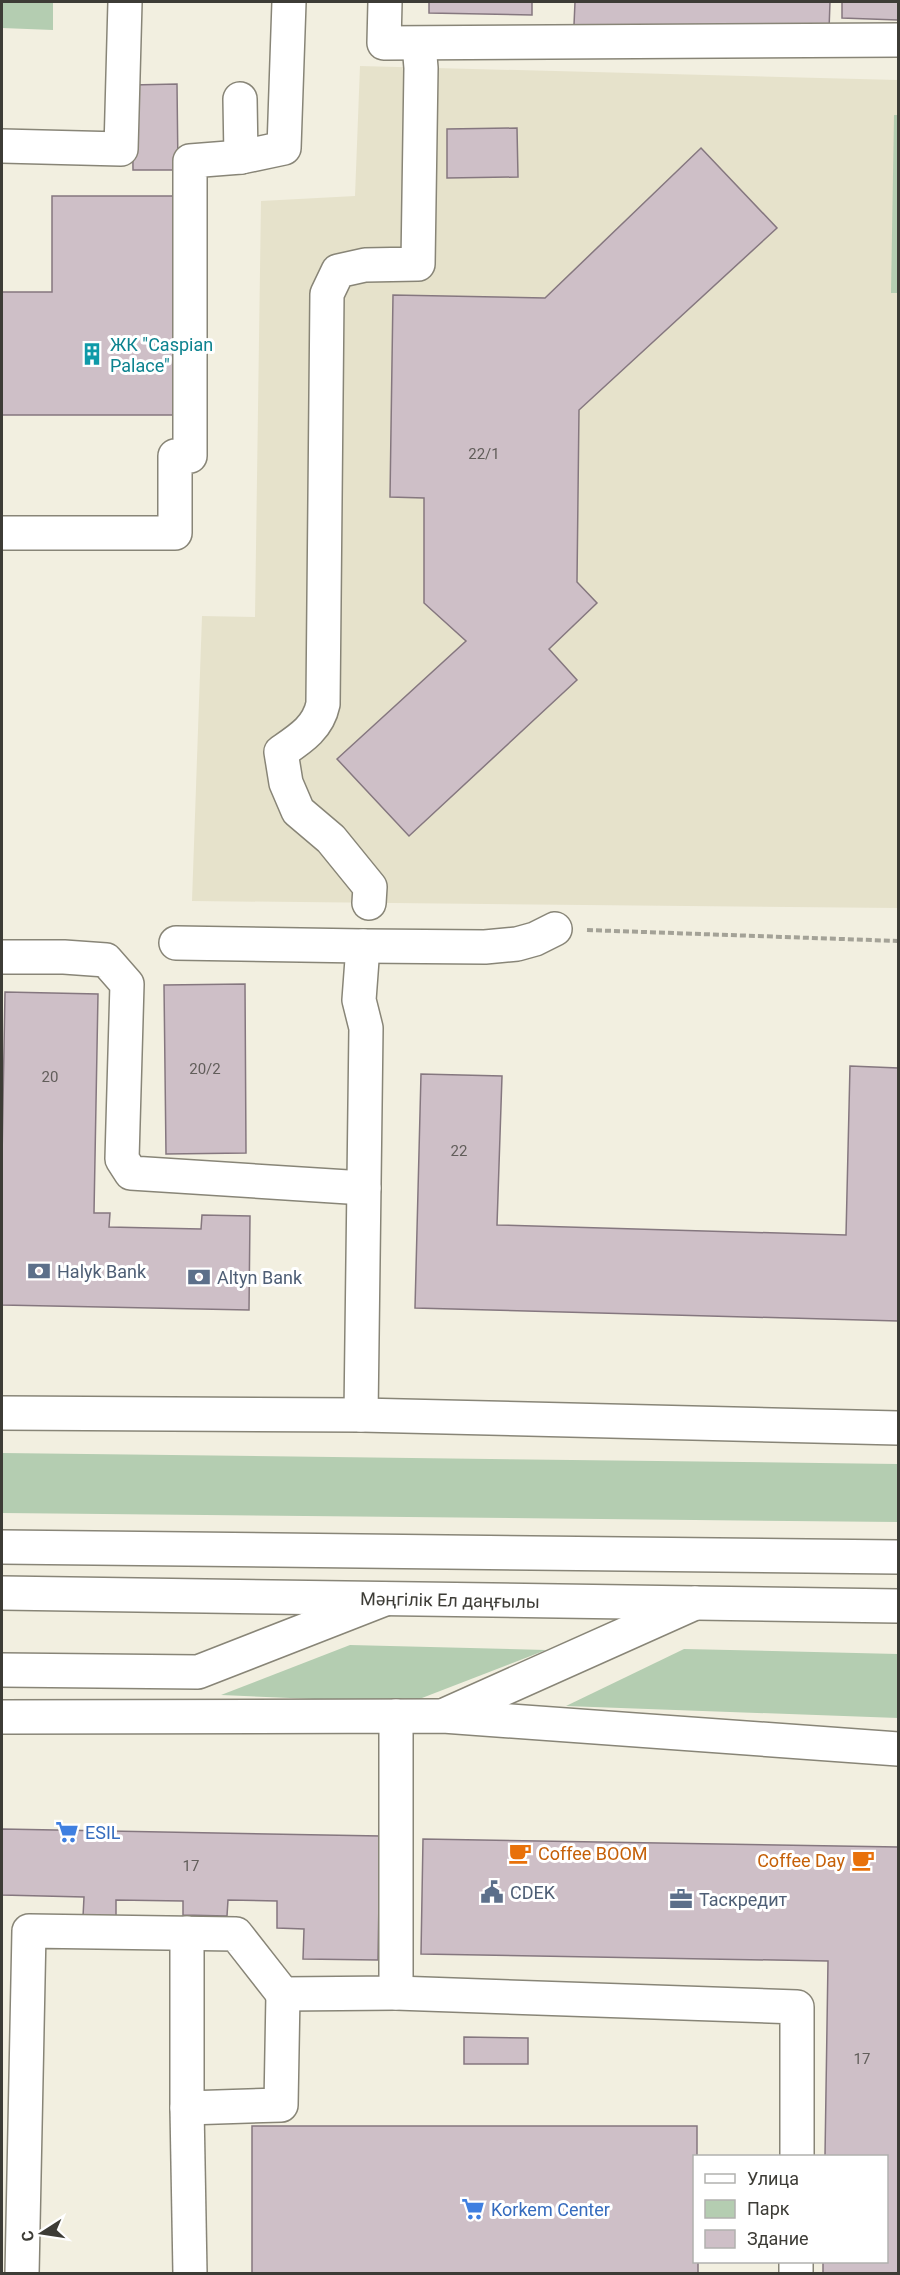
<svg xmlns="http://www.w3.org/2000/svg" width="900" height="2275" font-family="Roboto,sans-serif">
	<rect width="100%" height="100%" fill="#f2efe0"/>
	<path fill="#e6e2cb" d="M360,66l538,14v828l-706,-7 10,-285 53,1 6,-416 94,-5z"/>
	<g fill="#b4cdb1">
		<path d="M2,2h51v28l-51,-2z"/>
		<path d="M894,115h4v178h-7z"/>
		<path d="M2,1453l896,11v58l-896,-9z"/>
		<path d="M350,1645l196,5 -137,53 -188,-8z"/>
		<path d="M684,1649l214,5v64l-332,-12z"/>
	</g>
	<g fill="#cebfc7" stroke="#85777f" stroke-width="1.5">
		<path d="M429,2h103v13l-103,-2z"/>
		<path d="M575,2h255l-1,28 -255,-5z"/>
		<path d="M842,2h56v18l-56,-2z"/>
		<path d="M177,84l1,86h-45l-1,-85z"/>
		<path d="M517,128l1,49 -71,1v-49z"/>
		<path d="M701,148l76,80 -198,182 -2,172 20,21 -48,46 28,31 -168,156 -72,-77 129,-118 -42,-38v-105l-34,-1 3,-202 152,3z"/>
		<path d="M52,196h131v219h-181v-123h50z"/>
		<path d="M245,984l1,169 -80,1 -2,-169z"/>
		<path d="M5,992l93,2 -4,219h16l-1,14 92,2 1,-14 48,1 -1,94 -247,-5v-146z"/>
		<path d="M850,1066l48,2v253l-483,-13 6,-234 81,2 -5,149 349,10z"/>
		<path d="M2,1829l378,7 -2,124 -75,-1 1,-30 -27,-1v-27l-49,-1 -1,16 -44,-1v-14l-67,-1v17h-33l1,-20 -82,-2z"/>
		<path d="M423,1839l475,8v427h-75v-12h63v-106h-61l3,-195 -407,-7z"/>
		<path d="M464,2037l64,1v26h-64z"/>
		<path d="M252,2126h445v30h-3v106h4v12h-446z"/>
	</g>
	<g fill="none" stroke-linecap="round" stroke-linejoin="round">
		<g stroke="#888577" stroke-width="36">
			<g id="minor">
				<path d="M385,2l-1,41 514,-3"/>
				<path d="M240,99l1,58 43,-9 5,-146"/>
				<path d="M2,146l119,3 4,-147"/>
				<path d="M2,533h173v-77h15v-295l51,-4"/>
				<path d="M369,903l1,-16 -39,-48 -33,-28 -12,-28 -5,-31c19,-13 37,-24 42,-48l4,-410 11,-23 27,-6 53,-1 3,-196 -2,-24"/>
				<path d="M176,943l187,3 -4,54 7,28 -5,387"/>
				<path d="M363,946l122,1 32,-3 18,-5 20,-10"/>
				<path d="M2,957h62l42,3 21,24 -5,175 9,14 233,15"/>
				<path d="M2,1413l359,2 537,13"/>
				<path d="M2,1670l196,2 187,-73"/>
				<path d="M447,1714l248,-111"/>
				<path d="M2,1717l441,-1 455,33"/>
				<path d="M187,1933v175l94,-3 2,-111"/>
				<path d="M396,1993l401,14v149"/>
				<path d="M187,2108l3,166"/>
				<path d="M22,2274l7,-343 207,3 47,60 113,-1v-277"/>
				<path d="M796,2274v-12"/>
			</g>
		</g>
		<g stroke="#888577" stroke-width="36">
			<g id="major">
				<path d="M2,1547l896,10"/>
				<path d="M2,1593l896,13"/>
			</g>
		</g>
		<path stroke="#a4a297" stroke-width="4" stroke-dasharray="6 3" stroke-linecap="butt" d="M587,930l311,11"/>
		<use href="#minor" stroke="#fff" stroke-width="33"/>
		<use href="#major" stroke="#fff" stroke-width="33"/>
	</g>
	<defs>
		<g id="building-bare" transform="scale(1.8)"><path d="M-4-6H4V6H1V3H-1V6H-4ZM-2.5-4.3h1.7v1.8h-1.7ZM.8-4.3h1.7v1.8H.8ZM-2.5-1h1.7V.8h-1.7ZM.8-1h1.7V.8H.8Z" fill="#0f9aa8" stroke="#fff" stroke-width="2.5" paint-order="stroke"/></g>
		<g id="bank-bare" transform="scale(1.8)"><path d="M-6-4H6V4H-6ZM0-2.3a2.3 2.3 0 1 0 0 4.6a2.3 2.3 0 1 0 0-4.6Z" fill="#5c6f8a" stroke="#fff" stroke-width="2.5" paint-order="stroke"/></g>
		<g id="supermarket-bare" transform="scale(1.8)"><path d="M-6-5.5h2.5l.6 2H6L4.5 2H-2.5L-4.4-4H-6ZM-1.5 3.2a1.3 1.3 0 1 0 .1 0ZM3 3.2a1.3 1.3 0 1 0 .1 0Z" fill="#3f7fe0" stroke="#fff" stroke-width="2.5" paint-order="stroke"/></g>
		<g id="cafe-bare" transform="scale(1.8)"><path d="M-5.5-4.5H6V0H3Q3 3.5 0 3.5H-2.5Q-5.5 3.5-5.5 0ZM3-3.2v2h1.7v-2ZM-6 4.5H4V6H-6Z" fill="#e8710a" stroke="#fff" stroke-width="2.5" paint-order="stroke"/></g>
		<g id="civic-bare" transform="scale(1.8)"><path d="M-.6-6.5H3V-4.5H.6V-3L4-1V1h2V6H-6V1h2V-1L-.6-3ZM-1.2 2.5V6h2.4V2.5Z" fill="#5c6f8a" stroke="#fff" stroke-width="2.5" paint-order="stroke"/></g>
		<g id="office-bare" transform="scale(1.8)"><path d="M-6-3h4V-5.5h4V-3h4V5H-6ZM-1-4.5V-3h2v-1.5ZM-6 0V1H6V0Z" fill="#5c6f8a" stroke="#fff" stroke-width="2.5" paint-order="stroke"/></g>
	</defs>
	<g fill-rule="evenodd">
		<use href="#building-bare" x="92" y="354"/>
		<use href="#bank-bare" x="39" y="1271"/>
		<use href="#bank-bare" x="199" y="1277"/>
		<use href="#supermarket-bare" x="67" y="1832"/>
		<use href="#cafe-bare" x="520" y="1853"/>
		<use href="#cafe-bare" x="863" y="1860"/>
		<use href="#civic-bare" x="492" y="1892"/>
		<use href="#office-bare" x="681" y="1899"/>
		<use href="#supermarket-bare" x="473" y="2209"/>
	</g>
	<g text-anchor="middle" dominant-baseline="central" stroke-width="6" stroke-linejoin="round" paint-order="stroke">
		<g font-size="15" fill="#615d5a">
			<text x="484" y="454">22/1</text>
			<text x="205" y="1069">20/2</text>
			<text x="50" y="1077">20</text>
			<text x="459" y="1151">22</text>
			<text x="191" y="1866">17</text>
			<text x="862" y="2059">17</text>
		</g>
		<g font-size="18" fill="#0d838f" stroke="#fff" text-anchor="start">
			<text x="110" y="344">ЖК "Caspian<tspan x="110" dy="21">Palace"</tspan></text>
		</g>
		<g font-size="18" fill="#4e5e75" stroke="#fff" text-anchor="start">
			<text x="57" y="1271">Halyk Bank</text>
			<text x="217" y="1277">Altyn Bank</text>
			<text x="510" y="1892">CDEK</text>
			<text x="699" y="1899">Таскредит</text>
		</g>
		<g font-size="18" fill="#3d3c36" stroke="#fff">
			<text transform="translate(450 1600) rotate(1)">Мәңгілік Ел даңғылы</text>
		</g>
		<g font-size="18" fill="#366cbe" stroke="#fff" text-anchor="start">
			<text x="85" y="1832">ESIL</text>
			<text x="491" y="2209">Korkem Center</text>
		</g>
		<g font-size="18" fill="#c56008" stroke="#fff" text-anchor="start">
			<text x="538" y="1853">Coffee BOOM</text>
			<text x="845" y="1860" text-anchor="end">Coffee Day</text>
		</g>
	</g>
	<rect width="900" height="2275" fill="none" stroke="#3d3c36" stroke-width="6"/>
	<rect x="693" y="2155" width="195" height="108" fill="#ffffff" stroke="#b1b1af" stroke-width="1.5"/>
	<rect x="705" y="2174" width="30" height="9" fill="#ffffff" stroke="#b1b1af" stroke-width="1.5"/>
	<text x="747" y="2185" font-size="18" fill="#3d3c36">Улица</text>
	<rect x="705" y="2200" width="30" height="18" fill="#b4cdb1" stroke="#b1b1af" stroke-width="1.5"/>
	<text x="747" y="2215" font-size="18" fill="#3d3c36">Парк</text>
	<rect x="705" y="2230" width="30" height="18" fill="#cebfc7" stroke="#b1b1af" stroke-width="1.5"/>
	<text x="747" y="2245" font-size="18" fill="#3d3c36">Здание</text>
	<g transform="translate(42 2233) rotate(258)" stroke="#ffffff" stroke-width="4.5" paint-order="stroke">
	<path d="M0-4.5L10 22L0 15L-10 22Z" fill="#3d3c36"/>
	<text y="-9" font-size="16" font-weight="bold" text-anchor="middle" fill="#3d3c36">С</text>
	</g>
</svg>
